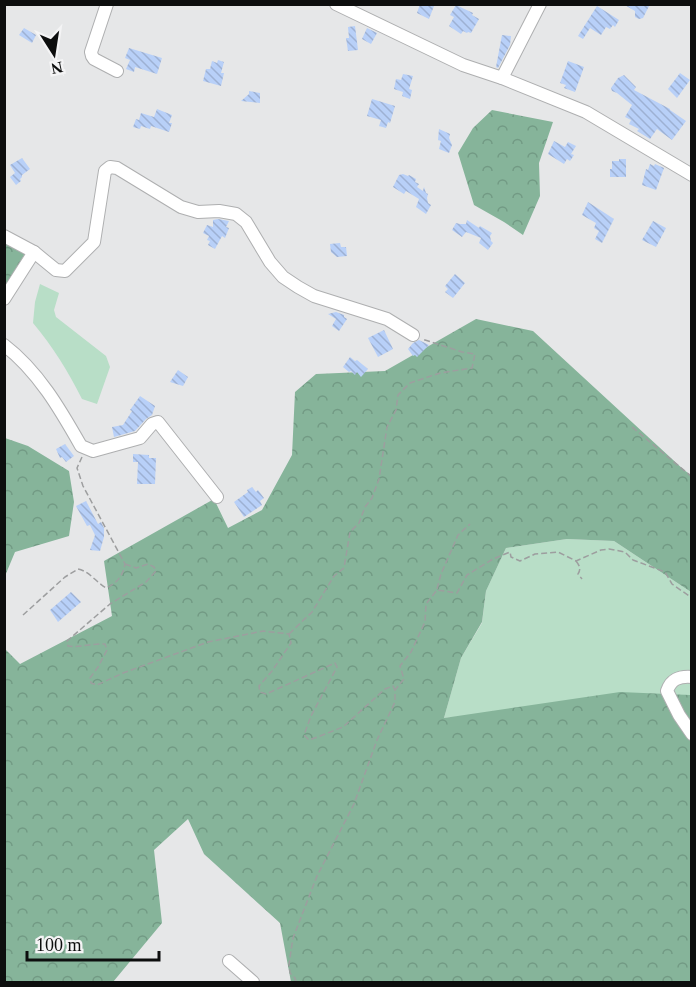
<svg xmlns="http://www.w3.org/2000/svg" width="696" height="987" viewBox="0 0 696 987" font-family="'Times New Roman',serif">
  <defs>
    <pattern id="forest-crowns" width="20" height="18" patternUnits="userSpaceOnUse" patternTransform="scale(1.5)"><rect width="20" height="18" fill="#86b49a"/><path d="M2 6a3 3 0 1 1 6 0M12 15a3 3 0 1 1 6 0" fill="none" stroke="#729a84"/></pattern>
    <pattern id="building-back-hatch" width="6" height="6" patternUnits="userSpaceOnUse" patternTransform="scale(1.5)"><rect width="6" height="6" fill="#b8d0f8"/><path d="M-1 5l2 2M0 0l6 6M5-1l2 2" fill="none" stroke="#9db1d3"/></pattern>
  </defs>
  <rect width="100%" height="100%" fill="#e6e7e8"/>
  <g fill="#b8dec7">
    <path d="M 40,284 L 59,293 L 54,310 L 56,317 L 106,356 L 110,367 L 97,404 L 82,399 C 68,371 53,347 33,323 L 35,302 Z"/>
    <polygon points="567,539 614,541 691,592 691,698 690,695 444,718 461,658 482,623 486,591 506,548"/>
  </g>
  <g fill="url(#forest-crowns)">
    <polygon points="492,110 553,122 539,163 540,196 523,235 504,222 474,205 458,153 473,128"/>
    <polygon points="5,242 26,252 5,287"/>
    <polygon points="476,319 533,331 684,470 691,475 691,592 614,541 567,539 506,548 486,591 482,622 461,658 444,718 620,692 690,695 692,698 691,982 291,982 280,923 204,854 188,819 154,850 162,923 113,982 5,982 4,648 20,664 112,616 104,561 214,499 228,528 262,510 292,455 295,392 316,374 385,371"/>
    <polygon points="5,438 28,446 69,471 74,502 69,536 15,552 5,576"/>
  </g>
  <g fill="url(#building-back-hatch)">
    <polygon points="420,4 430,4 434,6 429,19 417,13"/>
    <polygon points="623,4 650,4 643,18 639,19 635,17 635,11"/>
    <polygon points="456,5 473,13 472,15 479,19 471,33 468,32 467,33 463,31 461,34 449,26 454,17 450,15"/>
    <polygon points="597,6 619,20 615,27 613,25 610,29 606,27 601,35 590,28 583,39 578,36"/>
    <polygon points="355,26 358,50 348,51 346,38 349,38 348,27"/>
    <polygon points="24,28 36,35 32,43 19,35"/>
    <polygon points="367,28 377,33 371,44 362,39"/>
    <polygon points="502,35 511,36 510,45 498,68 496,67"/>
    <polygon points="129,48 162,58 157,74 135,67 134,72 126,69 130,60 125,58"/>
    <polygon points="218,60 224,62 221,73 224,73 221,86 203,81 206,69 210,69 212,61 217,63"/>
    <polygon points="568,61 584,67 575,92 564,88 566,85 560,83"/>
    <polygon points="680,73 690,80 677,98 668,89"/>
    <polygon points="403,74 413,76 409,89 412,90 410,99 402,96 403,92 394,89 396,79 401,80"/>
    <polygon points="624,75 636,87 634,90 670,109 670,110 686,121 672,140 657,129 650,139 637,131 639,129 629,124 631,120 625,117 632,105 617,93 612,91 611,88 618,78"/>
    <polygon points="249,91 260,93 260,103 241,101 249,94"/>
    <polygon points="372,99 395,106 390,123 388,122 386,128 379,126 381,120 367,116"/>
    <polygon points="157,109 172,115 169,123 172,123 169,132 151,126 150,129 141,126 140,129 133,127 136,119 139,120 141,113 154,117"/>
    <polygon points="439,129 450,134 449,138 452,145 449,153 439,149 441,141 438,140"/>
    <polygon points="554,141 565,147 568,142 576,146 571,154 574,155 570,161 567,159 564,164 548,154"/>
    <polygon points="22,158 30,169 22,175 22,177 20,179 21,181 16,185 10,177 15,173 10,165"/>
    <polygon points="619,159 626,159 626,177 610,177 610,169 612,169 612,161 619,161"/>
    <polygon points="650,164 654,166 655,164 664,168 656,190 642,185 646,169 648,170"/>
    <polygon points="403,174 408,176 409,175 416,179 415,182 419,184 417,187 423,191 424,187 426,193 428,194 427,198 428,203 431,205 426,214 416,207 419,199 406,191 404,194 393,187 399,175"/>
    <polygon points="588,202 614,219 602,243 595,239 599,231 594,228 596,223 582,215"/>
    <polygon points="218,219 229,221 226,227 229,228 225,238 222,236 215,249 208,245 210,241 207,240 209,236 203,233 207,225 213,227 213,220"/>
    <polygon points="467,220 479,228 480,226 492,233 490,236 491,241 493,243 488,250 479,243 481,238 466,232 462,237 452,230 456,223 460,224 466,224"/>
    <polygon points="653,221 666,228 656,247 642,240"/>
    <polygon points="340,243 341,247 346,247 347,256 337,257 331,252 330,244"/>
    <polygon points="455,274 465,283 453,298 445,292 448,289 445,286"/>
    <polygon points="336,312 344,315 344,317 347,319 339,331 332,326 336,319 328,314"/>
    <polygon points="384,330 393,349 378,357 368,338"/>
    <polygon points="419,340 429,345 417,357 415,355 413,356 408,349 413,343"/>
    <polygon points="350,357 355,361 357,360 368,369 361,377 357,372 355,375 351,371 349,372 343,367"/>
    <polygon points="178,370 188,377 183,386 170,382"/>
    <polygon points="140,396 155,406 152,415 146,419 135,431 114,437 112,427 123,425 132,411 130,410"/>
    <polygon points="65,444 74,456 66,462 62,457 60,458 56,449"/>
    <polygon points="133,454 149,455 149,458 156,458 155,484 137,484 138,462 133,462"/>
    <polygon points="252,487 256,492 258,490 264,498 260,501 262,505 244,517 234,502 248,492 247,490"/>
    <polygon points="86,501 98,524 101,522 104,528 104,537 100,551 90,550 95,535 90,525 87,526 76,506"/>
    <polygon points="71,592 81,602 58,622 50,610"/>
  </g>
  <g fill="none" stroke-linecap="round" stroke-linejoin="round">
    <g stroke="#aeafb0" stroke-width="14">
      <g id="minor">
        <polyline points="107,4 91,52 92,56 94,59 117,71"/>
        <polyline points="336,4 463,65 502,78 586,112 692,175"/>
        <polyline points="502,78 540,4"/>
        <polyline points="4,236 34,252 56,270 65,271 94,242 105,171 110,167 117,168 181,207 198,212 219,211 236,214 246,222 270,262 283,277 298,287 314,296 387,319 413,335"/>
        <polyline points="4,299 34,252"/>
        <path d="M 4,345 C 38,371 60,409 81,446 L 93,451 L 140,438 L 152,424 L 158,422 L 217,497"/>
        <path d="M 692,677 C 679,676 671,679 667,691 L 679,715 L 692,734"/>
        <polyline points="229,961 253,982"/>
      </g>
    </g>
    <g stroke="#9d9e9f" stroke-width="1.5" stroke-dasharray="6 3" stroke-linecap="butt">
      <polyline points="632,427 692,477"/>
      <path d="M 576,561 C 580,566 581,569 578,574 L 582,579"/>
      <path d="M 125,564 L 136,568 L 148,564 L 154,567 L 156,571 L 146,582 L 110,604 L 67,641 L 68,646 C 80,648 92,643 105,644 L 107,650 L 98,667 L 90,678 L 91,683 L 97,685 L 123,673 L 208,642 L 263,631 L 289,634 L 291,643 L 272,671 L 259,686 L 260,692 L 266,694 L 335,663 L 337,667 L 311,716 L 304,735 L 309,740 L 320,736 L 343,727 L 385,689 L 393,686 L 395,690"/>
      <polyline points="437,589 441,574 458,535 470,524"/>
      <path d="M 23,615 L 65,577 L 78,569 C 89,571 96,582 106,588 C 117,583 123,576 125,564 L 83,486 L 77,468 L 82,457"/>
      <polyline points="289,634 312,612 334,576 344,568 350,532 359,523 365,507 372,498 379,479 387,427 396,410 398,395 410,383 440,373 472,368 475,354 462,352 422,339"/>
      <polyline points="296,982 295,978 290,973 289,964 293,938 317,876 354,804 377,740 395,702 395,690 404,679 400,666 411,652 425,622 426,604 437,590 457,593 467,575 493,559 510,552 511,557 520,561 535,554 558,552 576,561 601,550 609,549 625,552 633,560 665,572 672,584 692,598"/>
    </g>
    <use href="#minor" stroke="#fff" stroke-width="12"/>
  </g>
  <rect width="696" height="987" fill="none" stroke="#0d0e0e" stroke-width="12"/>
  <g transform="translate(54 54) rotate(168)" stroke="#f4f4f5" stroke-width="4.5" paint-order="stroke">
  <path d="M0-4.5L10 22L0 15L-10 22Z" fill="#0d0e0e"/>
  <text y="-9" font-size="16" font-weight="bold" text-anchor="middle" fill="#0d0e0e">N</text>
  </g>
  <path d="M27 951v9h132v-9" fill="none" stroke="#0d0e0e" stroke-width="3"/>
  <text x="36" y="951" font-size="18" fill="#0d0e0e" stroke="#f4f4f5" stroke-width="4.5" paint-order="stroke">100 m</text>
</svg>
